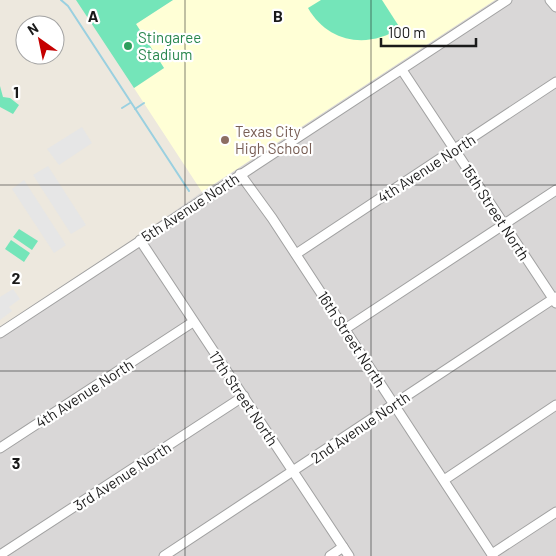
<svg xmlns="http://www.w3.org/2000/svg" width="556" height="556" viewBox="0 0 556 556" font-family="Barlow,sans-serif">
  <rect width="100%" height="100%" fill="#ede8de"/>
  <polygon fill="#d9d7d7" points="495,0 556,0 556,556 0,556 0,333 202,192"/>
  <polygon fill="#ffffd6" points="173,0 495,0 202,192 134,88 164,68 136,24"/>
  <g fill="#74e5b9">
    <polygon points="76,0 173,0 136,24 164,68 134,88"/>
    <path d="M 321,0 L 382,0 L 400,28 C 368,49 328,43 308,8 Z"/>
    <polygon points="0,86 3,97 10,98 19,105 13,114 0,107"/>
    <polygon points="19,229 38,241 32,250 13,237"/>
    <polygon points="11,240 30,253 24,262 5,249"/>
  </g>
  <g fill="#e6e6e6">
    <polygon points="82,127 92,143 59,165 47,149"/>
    <polygon points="48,166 86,225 71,234 33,175"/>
    <polygon points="24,180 66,245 54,253 12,189"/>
    <polygon points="13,289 20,299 9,307 12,311 0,320 0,297"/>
  </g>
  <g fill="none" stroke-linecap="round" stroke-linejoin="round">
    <g stroke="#9ad0e0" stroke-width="2">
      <polyline points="61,0 68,6 189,191"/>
      <polyline points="122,108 130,103"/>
      <polyline points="135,109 144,103"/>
    </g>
    <g stroke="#a1a1a1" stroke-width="11">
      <g id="minor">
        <polyline points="550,0 556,7"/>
        <polyline points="402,70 556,303"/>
        <polyline points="240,174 272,218 493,556"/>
        <polyline points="140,240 349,556"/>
        <polyline points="296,254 556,82"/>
        <polyline points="345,329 556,190"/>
        <polyline points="0,333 507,0"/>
        <polyline points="0,448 193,322"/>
        <polyline points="444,480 556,405"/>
        <polyline points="492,554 556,512"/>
        <polyline points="0,555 244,396"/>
        <polyline points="164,556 556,297"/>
        <polyline points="330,556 343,547"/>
      </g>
    </g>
    <use href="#minor" stroke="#fff" stroke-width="9"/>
  </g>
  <path fill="none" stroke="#1a1a1a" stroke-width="1" stroke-opacity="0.55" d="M 185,0 L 185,556M 371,0 L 371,556M 0,185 L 556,185M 0,371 L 556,371"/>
  <circle fill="#2e9e5b" stroke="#fff" stroke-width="2" cx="128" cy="46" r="5"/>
  <circle fill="#8d6e63" stroke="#fff" stroke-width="2" cx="225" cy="140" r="5"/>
  <g text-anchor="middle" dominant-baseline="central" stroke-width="4.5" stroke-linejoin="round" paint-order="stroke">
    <g font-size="15" fill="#27864d" stroke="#fff" text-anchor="start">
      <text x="138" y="37">Stingaree<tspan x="138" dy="17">Stadium</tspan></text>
    </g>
    <g font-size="15" fill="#785e54" stroke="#fff" text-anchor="start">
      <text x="235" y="131">Texas City<tspan x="235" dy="17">High School</tspan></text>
    </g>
    <g font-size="15" fill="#1a1a1a" stroke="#fff">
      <text transform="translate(426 168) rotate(-33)">4th Avenue North</text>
      <text transform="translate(190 207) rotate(-33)">5th Avenue North</text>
      <text transform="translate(496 212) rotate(57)">15th Street North</text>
      <text transform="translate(352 339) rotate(57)">16th Street North</text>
      <text transform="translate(84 393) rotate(-33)">4th Avenue North</text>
      <text transform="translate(244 398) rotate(56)">17th Street North</text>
      <text transform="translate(360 427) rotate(-34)">2nd Avenue North</text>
      <text transform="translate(122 476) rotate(-33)">3rd Avenue North</text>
    </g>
  </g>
  <g font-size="16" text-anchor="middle" font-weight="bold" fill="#1a1a1a" stroke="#fff" stroke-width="4.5" stroke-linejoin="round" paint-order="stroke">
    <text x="93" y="22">A</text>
    <text x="278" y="22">B</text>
    <text x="16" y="98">1</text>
    <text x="16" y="284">2</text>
    <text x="16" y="469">3</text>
  </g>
  <g transform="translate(40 40) rotate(327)"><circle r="24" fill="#ffffff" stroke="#a3a3a3"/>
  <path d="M0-4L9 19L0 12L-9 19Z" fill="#c50000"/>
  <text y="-8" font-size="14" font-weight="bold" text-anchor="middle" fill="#1a1a1a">N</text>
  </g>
  <path d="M381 38v8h95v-8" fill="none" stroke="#1a1a1a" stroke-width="2.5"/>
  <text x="388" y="38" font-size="15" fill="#1a1a1a" stroke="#ffffff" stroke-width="4" paint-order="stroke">100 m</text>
</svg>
